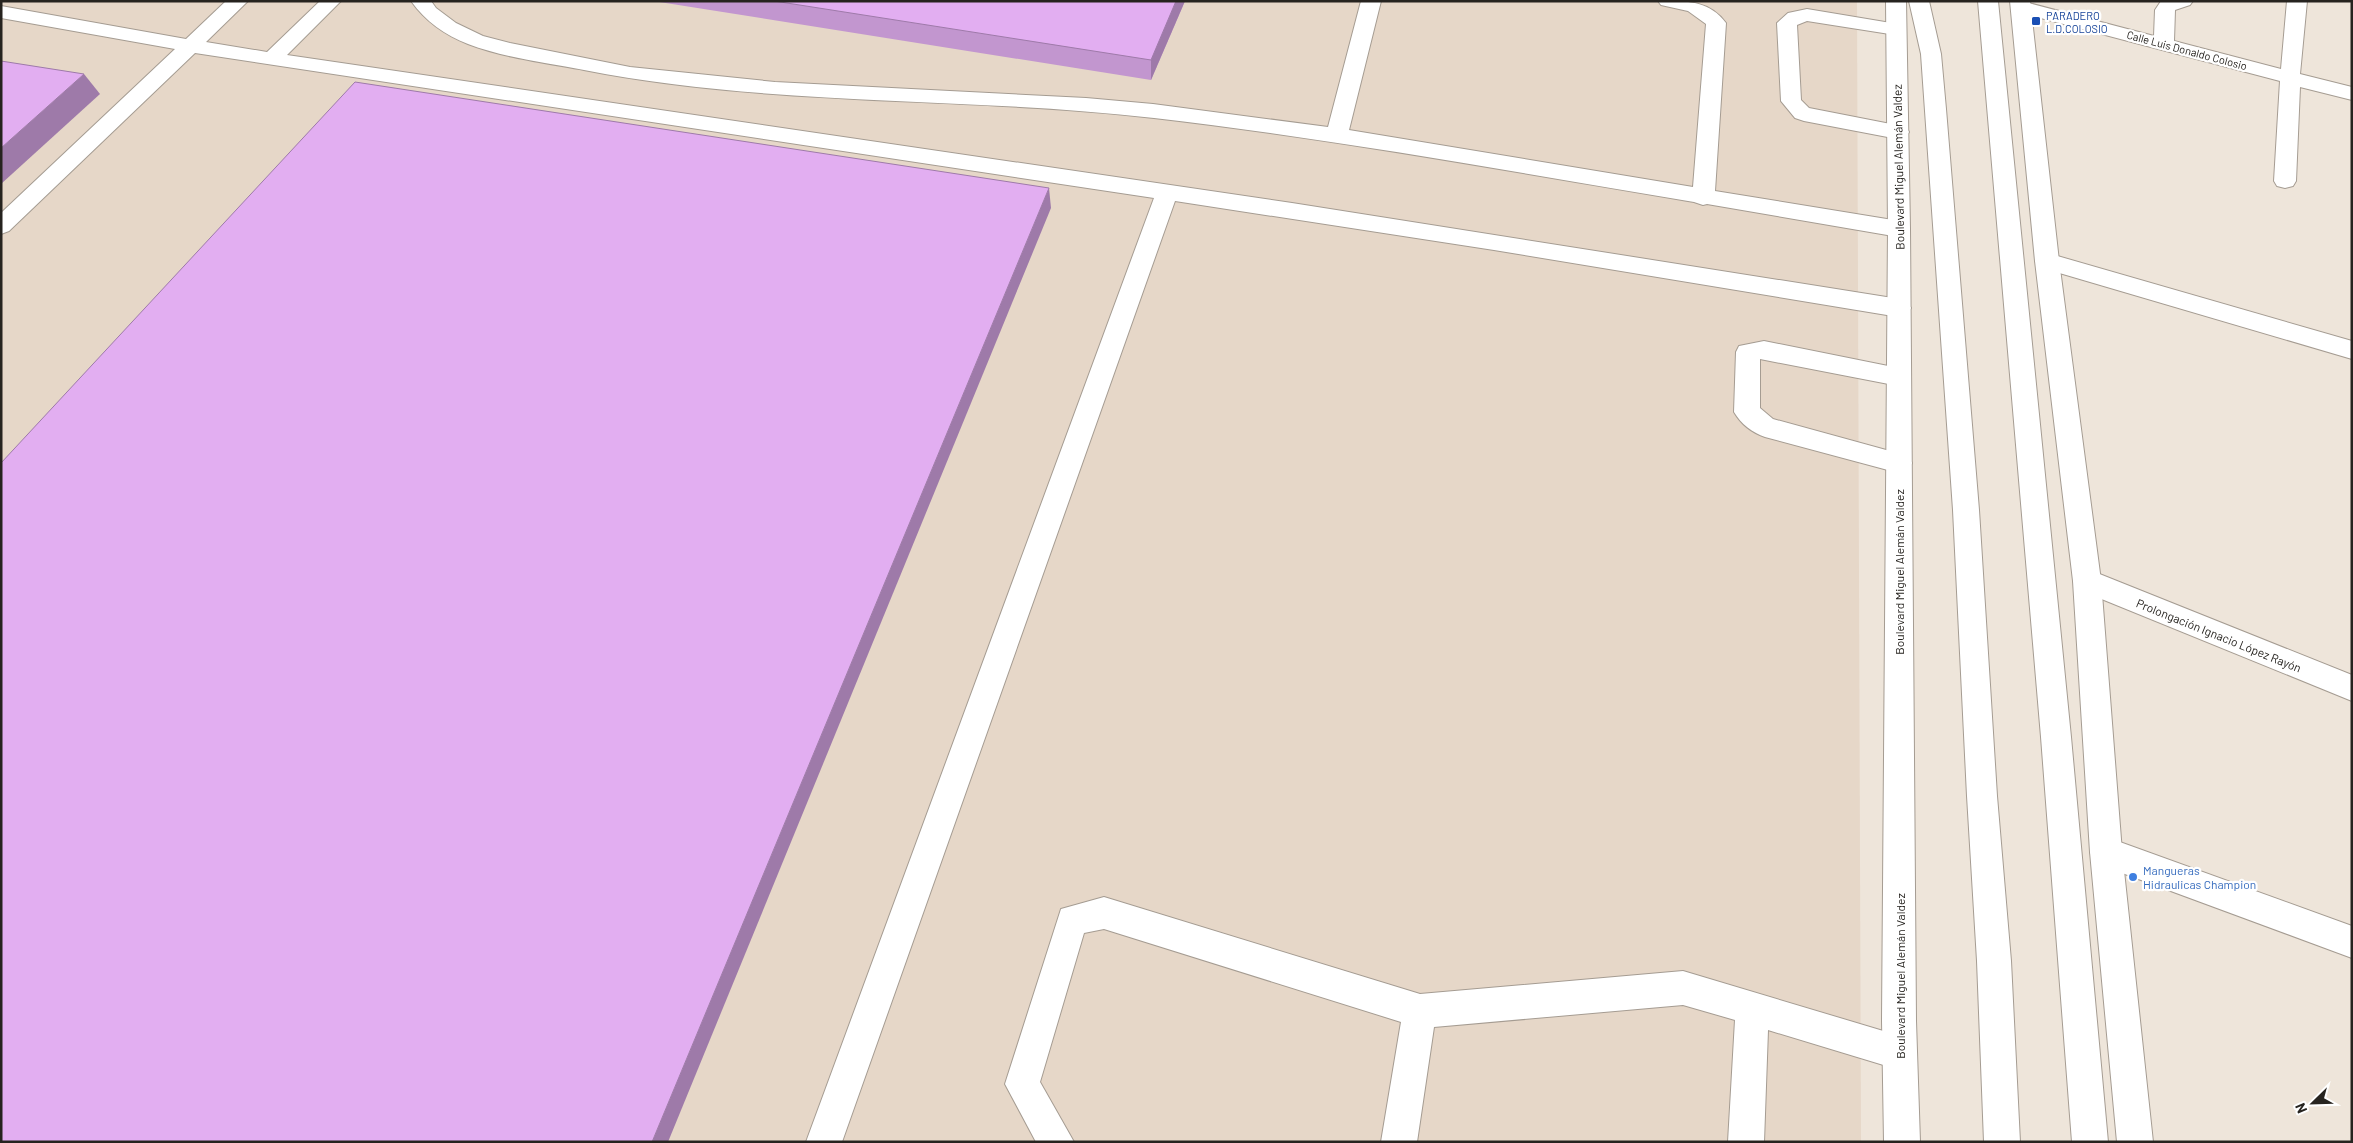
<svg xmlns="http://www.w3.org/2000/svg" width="2353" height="1143" viewBox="0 0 2353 1143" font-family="Barlow,sans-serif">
  <rect width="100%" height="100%" fill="#eee5da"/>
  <polygon fill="#e6d7c8" points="1,1 1857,1 1861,1142 1,1142"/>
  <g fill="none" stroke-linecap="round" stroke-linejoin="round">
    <g stroke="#a59c92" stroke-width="2">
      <g id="minor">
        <polygon points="226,1 248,1 206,42 267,52 320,1 341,1 287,55 1292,203 1899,299 1907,302 1911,308 1907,314 1899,317 1494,250 1175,201 842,1142 806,1142 1154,198 195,53 9,231 1,234 1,213 175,49 1,18 1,6 186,39"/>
        <path d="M 411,1 L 431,1 L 436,8 L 456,23 L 483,36 L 510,43 L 630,67 L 775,82 L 1086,98 L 1153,104 L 1328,127 L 1361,1 L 1381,1 L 1349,130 L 1693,187 L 1706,24 L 1688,11 L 1661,5 L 1658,1 C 1686,1 1709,0 1726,23 L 1715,191 L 1899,221 L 1907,224 L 1910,229 L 1907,234 L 1899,237 L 1707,204 L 1703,205 L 1694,202 C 1515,172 1335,139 1154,118 C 965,96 772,107 584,70 C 546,63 505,58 468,44 C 445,35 426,22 411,1 Z"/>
        <polygon points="2021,1 2154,36 2155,10 2161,1 2193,1 2190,5 2175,10 2174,41 2281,69 2287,1 2307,1 2300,74 2352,87 2352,100 2300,87 2296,181 2293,186 2285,188 2277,186 2274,181 2280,81 2014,11 2011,7 2014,3"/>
        <polygon points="1807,9 1903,25 1906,29 1903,33 1896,35 1807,21 1797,25 1801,100 1809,108 1906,127 1909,132 1906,137 1898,139 1804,121 1795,118 1781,101 1777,23 1788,13"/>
        <polygon points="2047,253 2352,341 2352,359 2039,267 2035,261 2039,255"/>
        <path d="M 1764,341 L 1908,370 L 1911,377 L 1908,384 L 1899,386 L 1760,359 L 1760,408 L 1773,419 L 1908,456 L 1912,463 L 1908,470 L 1899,473 L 1765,437 C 1753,433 1741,424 1734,412 L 1736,352 L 1739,346 Z"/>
        <polygon points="2087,569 2352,675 2352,701 2077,589 2073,581 2077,573"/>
        <polygon points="2106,837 2352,926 2352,958 2095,863 2090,852 2095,841"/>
        <polygon points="1104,897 1420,994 1683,971 1900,1036 1912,1041 1917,1053 1912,1065 1900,1070 1768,1030 1764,1142 1728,1142 1735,1020 1683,1005 1434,1027 1417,1142 1381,1142 1401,1022 1104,929 1084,933 1040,1082 1074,1142 1036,1142 1005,1084 1061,909"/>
      </g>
    </g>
    <g stroke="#a59c92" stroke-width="2">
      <g id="major">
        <polygon points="1886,1 1906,1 1910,229 1916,1021 1920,1142 1884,1142 1882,1021 1888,229"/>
        <polygon points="1909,1 1929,1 1941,54 1946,109 1979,510 1997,796 2011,961 2020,1142 1984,1142 1977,961 1967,796 1953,510 1921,54"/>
        <polygon points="1978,1 1998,1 2071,737 2108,1142 2072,1142 2041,737"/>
        <polygon points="2010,1 2030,1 2059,261 2101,581 2122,852 2153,1142 2117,1142 2090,852 2073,581 2035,261"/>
      </g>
    </g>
    <use href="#minor" fill="#fff" fill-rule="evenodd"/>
    <use href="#major" fill="#fff" fill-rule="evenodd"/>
  </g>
  <polygon fill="#c296cf" points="653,1 1185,1 1151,80"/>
  <g fill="#9e7aa9">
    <polygon points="1176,1 1185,1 1151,80 1151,60"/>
    <polygon points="84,74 100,94 1,184 1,148"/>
    <polygon points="1049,188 1051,208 668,1142 652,1142"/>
  </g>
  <g fill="#e2aef1" stroke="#9e7aa9">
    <polygon points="774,1 1176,1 1151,60"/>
    <polygon points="1,61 84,74 1,148"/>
    <polygon points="355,82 1049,188 652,1142 1,1142 1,463"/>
  </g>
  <rect fill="#1a4fb4" stroke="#fff" stroke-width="2" x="2031" y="16" width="10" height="10" rx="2.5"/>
  <circle fill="#3f7fe0" stroke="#fff" stroke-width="2" cx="2133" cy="877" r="5"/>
  <g text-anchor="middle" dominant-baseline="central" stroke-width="4.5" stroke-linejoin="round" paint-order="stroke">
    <g font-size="11" fill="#164399" stroke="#fff" text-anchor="start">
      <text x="2046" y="15">PARADERO<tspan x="2046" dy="13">L.D.COLOSIO</tspan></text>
    </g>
    <g font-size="11" fill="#26231f" stroke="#fff">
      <text transform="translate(2187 50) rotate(15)">Calle Luis Donaldo Colosio</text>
    </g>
    <g font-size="12" fill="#26231f" stroke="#fff">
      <text transform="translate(1898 167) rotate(-91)">Boulevard Miguel Alemán Valdez</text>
      <text transform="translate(1899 572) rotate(-90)">Boulevard Miguel Alemán Valdez</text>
      <text transform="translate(2219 635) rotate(22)">Prolongación Ignacio López Rayón</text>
      <text transform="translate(1900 976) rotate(-90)">Boulevard Miguel Alemán Valdez</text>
    </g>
    <g font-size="12" fill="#366cbe" stroke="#fff" text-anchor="start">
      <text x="2143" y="870">Mangueras<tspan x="2143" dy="14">Hidraulicas Champion</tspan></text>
    </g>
  </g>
  <rect width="2353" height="1143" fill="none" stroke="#26231f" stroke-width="5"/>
  <g transform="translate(2313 1103) rotate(247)" stroke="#ffffff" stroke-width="4" paint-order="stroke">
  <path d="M0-4L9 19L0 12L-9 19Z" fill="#26231f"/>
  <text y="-8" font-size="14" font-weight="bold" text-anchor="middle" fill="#26231f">N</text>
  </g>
</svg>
